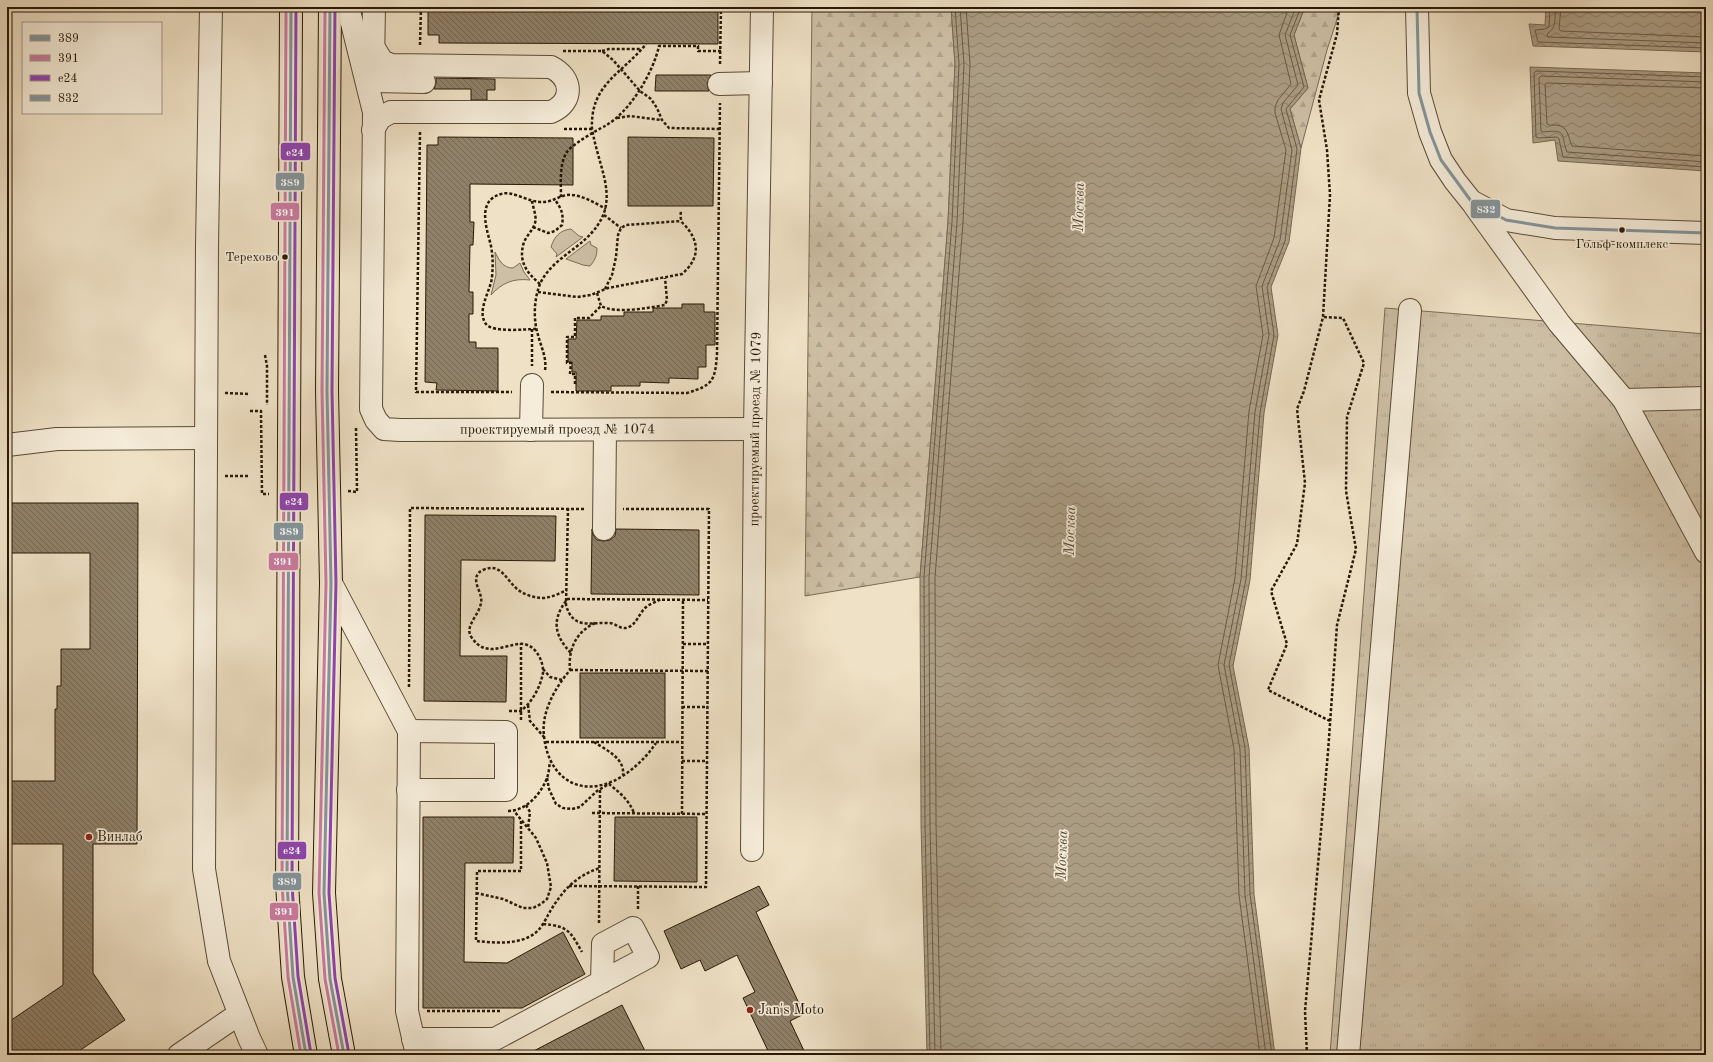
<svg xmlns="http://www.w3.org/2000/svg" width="1713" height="1062" viewBox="0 0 1713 1062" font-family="'Old Standard TT',serif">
  <defs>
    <pattern id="grass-tufts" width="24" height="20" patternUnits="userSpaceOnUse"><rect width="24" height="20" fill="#cdbfa5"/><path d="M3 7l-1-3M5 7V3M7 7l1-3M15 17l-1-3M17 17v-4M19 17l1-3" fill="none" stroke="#b0a48d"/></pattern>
    <pattern id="forest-firs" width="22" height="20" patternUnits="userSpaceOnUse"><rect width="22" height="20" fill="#cdbfa5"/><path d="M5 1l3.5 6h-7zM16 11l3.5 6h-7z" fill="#b0a48d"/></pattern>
    <pattern id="water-waves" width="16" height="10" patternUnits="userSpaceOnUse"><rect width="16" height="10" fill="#ab9d84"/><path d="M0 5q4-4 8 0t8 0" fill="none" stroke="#8b7f6a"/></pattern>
    <pattern id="building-back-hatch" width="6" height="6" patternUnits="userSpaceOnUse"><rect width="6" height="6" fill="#8f8169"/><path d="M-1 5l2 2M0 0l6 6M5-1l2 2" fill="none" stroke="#756954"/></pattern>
  </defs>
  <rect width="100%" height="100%" fill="#efe1c5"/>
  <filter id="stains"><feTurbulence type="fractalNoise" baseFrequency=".005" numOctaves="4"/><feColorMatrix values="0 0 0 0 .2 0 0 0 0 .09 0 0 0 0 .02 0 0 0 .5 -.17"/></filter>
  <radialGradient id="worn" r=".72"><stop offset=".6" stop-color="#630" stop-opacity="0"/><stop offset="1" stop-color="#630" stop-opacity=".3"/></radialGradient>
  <polygon fill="url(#grass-tufts)" stroke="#7a6c56" points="1385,308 1706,334 1706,1055 1330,1055"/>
  <g fill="url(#forest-firs)" stroke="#7a6c56">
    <polygon points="812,7 951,7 955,64 948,222 920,577 805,596"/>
    <polygon points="1305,7 1341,7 1327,50 1301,148 1290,109 1308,88 1294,35"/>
  </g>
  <g fill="#cdbfa5" stroke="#7a6c56">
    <path d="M 571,229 L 579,236 L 583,237 L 556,257 L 557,254 L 551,247 C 554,237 560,230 571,229 Z"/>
    <path d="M 590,241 L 591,245 L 597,248 C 597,256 595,260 590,266 L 583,265 L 566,259 Z"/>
    <path d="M 495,252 C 499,260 503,268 513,268 L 520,263 L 524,272 L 530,280 C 513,278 502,283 491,295 L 496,275 Z"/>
  </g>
  <g fill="url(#water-waves)" stroke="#776852">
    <polygon points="951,7 1305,7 1294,35 1308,88 1290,109 1301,148 1289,242 1271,287 1278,335 1264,413 1250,580 1233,666 1249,748 1254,894 1275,1055 927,1055 921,824 920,577 948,222 955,64"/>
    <polygon points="1546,7 1706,7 1706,52 1533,46 1529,24 1545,25"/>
    <polygon points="1530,67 1706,73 1706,171 1558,161 1555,140 1533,143"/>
  </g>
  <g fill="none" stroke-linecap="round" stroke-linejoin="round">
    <g stroke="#6a5b45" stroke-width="1">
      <polyline points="1550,7 1549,27 1545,29 1535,30 1538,42 1706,48"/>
      <path d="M 1555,7 C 1555,18 1557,28 1547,34 L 1548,37 L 1706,43"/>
      <polyline points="1561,7 1559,29 1561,31 1706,37"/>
      <polyline points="1706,77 1536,71 1534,73 1536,137 1538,138 1557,137 1559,139 1563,157 1706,167"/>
      <path d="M 1706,82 L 1541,76 L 1539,78 L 1541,131 L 1543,132 C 1569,129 1560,135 1567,152 L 1706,162"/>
      <path d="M 1706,88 L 1547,83 L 1545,84 L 1547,124 C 1550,126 1553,125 1556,125 C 1569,126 1568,138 1572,146 L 1706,156"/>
      <polyline points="930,1055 925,824 924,577 952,222 959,64 955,7"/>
      <polyline points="935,1055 930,824 929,577 957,222 964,64 960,7"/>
      <polyline points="941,1055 936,824 935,577 963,223 970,64 966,7"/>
      <polyline points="1260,1055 1239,895 1234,749 1218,665 1235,578 1249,411 1263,335 1256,286 1274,238 1286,150 1275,113 1275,107 1278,100 1291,84 1279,35 1289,7"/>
      <polyline points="1266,1055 1245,895 1240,749 1224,665 1241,579 1255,412 1269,335 1262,286 1280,240 1292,150 1281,109 1283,103 1298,85 1285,35 1296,7"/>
      <polyline points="1272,1055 1250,894 1245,748 1229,665 1246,579 1260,413 1274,335 1267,287 1285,241 1297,149 1286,109 1304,87 1290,35 1301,7"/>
    </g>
  </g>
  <g fill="url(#building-back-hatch)" stroke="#281906">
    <polygon points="428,7 718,7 718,44 439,43 439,35 428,35"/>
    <polygon points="656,75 711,75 707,84 709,91 655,91"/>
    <polygon points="436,78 495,79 495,90 487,90 487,100 471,100 471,89 434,89 436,83"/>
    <polygon points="438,137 573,138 573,185 470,184 470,222 474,222 473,245 470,245 469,292 473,292 473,314 469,314 469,342 476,342 476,348 498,348 498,391 436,390 437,383 425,382 427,145 438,145"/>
    <polygon points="628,137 714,138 713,206 628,206"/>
    <polygon points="682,304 704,304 704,312 715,312 715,345 706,345 706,367 698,367 698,379 669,378 669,383 640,382 640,386 611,386 611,391 576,391 576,372 572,372 572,362 568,362 568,339 576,339 577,320 601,320 601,316 624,316 624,312 653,312 653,308 682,308"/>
    <polygon points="7,503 138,503 137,844 93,844 93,973 125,1020 73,1055 7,1055 7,1023 63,985 63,844 7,844 7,781 55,781 55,709 57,709 57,686 61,686 61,649 90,649 90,553 7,553"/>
    <polygon points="425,515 556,516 555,561 461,560 460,656 507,656 506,702 424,701"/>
    <polygon points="592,529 593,535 597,540 604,541 610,540 615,536 616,529 699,530 699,595 591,594"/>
    <rect x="580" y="673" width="85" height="65"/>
    <polygon points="423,817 514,817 513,863 465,863 464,962 507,963 563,932 585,974 522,1008 423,1008"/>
    <polygon points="615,817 697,817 697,882 614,881"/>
    <polygon points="759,886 769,905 756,912 804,1014 790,1021 806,1055 770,1055 743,998 755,992 737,955 705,971 700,960 681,969 664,931"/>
    <polygon points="622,1005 647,1055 526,1055"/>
  </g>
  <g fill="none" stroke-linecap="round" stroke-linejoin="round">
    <g stroke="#5a4b36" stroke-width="24">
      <g id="minor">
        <polyline points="211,7 207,246 204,869 219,961 249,1038 257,1055"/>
        <path id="s1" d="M 348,7 L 374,112 L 371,409 L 376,420 L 384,429 L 400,430 L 755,429"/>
        <polyline points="1417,7 1419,93 1430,132 1441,160 1455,181 1471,201 1506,220 1555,228 1706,233"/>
        <polyline points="373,63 374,7"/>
        <polyline points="373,81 424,82"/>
        <polyline points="719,84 761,83"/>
        <path d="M 373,130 L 380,118 L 391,112 L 551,112 C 574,102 573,78 551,67 L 391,65 L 382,61 L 374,48"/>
        <polyline points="1474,205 1559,323 1624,400 1706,552"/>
        <polyline points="1624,400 1706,398"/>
        <polyline points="531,430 532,385"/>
        <polyline points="7,445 57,439 206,438"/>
        <polyline points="604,529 605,430"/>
        <polyline points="331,583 409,731 407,1011 417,1055"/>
        <polyline points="408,790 506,790 506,732 409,731"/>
        <path id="s2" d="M 752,850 L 755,429 L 762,7"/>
        <polyline points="413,1039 495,1039 648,957 633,928 603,944 602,982"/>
        <polyline points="179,1055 239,1014"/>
        <polyline points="1348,1055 1410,310"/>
      </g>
    </g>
    <g stroke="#281906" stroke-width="24">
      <g id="major">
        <polyline points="291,7 287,884 293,977 306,1055"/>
        <polyline points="330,7 327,391 331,583 324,893 330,979 344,1055"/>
      </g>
    </g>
    <g stroke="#281906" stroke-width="2.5" stroke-dasharray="3 2" stroke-linecap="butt">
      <polyline points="420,45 421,7"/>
      <polyline points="563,51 602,51 613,60 640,91 651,99 657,108 662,120 669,128 720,129"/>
      <polyline points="602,51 609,49 641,49"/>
      <polyline points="720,64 721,7"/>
      <polyline points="617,118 630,116 661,120"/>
      <polyline points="564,129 592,129"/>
      <polyline points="420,132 416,392 512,392"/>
      <path d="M 561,197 C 561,183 559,164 567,152 C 571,145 597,130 605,126 C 630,112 653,73 659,46 L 698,46 L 698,51 L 721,51"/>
      <path d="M 532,201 C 533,208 537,216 535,223 C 533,230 527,235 524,242 C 518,261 526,272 540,284"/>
      <polyline points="604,215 621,228"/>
      <path d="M 533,227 L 548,233 L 555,231 L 562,225 C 564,214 561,208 555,200"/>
      <polyline points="605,289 612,275 616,257 618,235 621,228 626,225 681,221"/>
      <path d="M 538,292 L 577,297 L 591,295 L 608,288 L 682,274 C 697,261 701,246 688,229 C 686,226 681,223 681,219 C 680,216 681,213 681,210"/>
      <path d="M 597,293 L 601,306 C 615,314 648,308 665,305 L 667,300 L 665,278"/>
      <polyline points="532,329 532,366"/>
      <path d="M 536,329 C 525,329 493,333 486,324 C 476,311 491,290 492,277 C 493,266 493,257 491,246 C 487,229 476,201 501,194 C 513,190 529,203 543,202 C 550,202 556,198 563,196 C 576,191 595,203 606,209"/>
      <polyline points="265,355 267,366 267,405"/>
      <path d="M 545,370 C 547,358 541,347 538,335 C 533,319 534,299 540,284 C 547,268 563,257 576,247 C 627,208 601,179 592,129 C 590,84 622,74 646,44"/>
      <polyline points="575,384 575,374 570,374 571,363 567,363 567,337 575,337 575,318 589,318 601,306"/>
      <path d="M 551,392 L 687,393 C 713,385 715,381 717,354 L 720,103"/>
      <polyline points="225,393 250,394"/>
      <polyline points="250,411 261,411 262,494 269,494"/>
      <polyline points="225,476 250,476"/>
      <polyline points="348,491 357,492 356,428"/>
      <path d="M 568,508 L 566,605 C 573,630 590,622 609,623 C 616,623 621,631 629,627 C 637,623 639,614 645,608 C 649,604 656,602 661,599"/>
      <polyline points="567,599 708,600"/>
      <path d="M 566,601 C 551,621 555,636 571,653"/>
      <path d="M 595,623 C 576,632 568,649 570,670 C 555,688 541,712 544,736 C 549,784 588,801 627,773 C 639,764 648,755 656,743"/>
      <polyline points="683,644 708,644"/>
      <polyline points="543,669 550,677 562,680"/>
      <polyline points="570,670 708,671"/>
      <polyline points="409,687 410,508 586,509"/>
      <polyline points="528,705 530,721 544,737"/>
      <polyline points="682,707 708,707"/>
      <path d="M 509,711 L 521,711 C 532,702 540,688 543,673 C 544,660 534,642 519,644 C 502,646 485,657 472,638 C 462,625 484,613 481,597 C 479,588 470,576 483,570 C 500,562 506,579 516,588 C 524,595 534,598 544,598 C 553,597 560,593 567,590"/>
      <polyline points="521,720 521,643"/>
      <polyline points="1330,721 1268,690 1287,644 1271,591 1297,544 1305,483 1297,409 1304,391 1323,317 1330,195 1327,150 1319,100 1337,34 1339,7"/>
      <polyline points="546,742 682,742"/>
      <path d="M 594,742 C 606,750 625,758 623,775"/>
      <polyline points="682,761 707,761"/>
      <path d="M 547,778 L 549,789 L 556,804 L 563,808 L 572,809 L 580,807 L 597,791 L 609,784 C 620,793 629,800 634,813"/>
      <polyline points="526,805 530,812 528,828"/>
      <path d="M 508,811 C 526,811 541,794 547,778 C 549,773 549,767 550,762"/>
      <polyline points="592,813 707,814"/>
      <polyline points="682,814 683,599"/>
      <path d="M 521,821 L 521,871 L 477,871 L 476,941 C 495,943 518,945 534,934 C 540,930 545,921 548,915 C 561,892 575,876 600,868"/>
      <polyline points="569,886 706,887 709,509 623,509"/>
      <polyline points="638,886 638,910"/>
      <polyline points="476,893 503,899 523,908 533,908 541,904 547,899 551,887 547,863 536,838 514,811"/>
      <polyline points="599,923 600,790"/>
      <path d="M 543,924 C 568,926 570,931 582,952"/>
      <polyline points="427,1011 502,1011"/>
      <polyline points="1307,1055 1305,1011 1328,752 1337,625 1356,549 1346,491 1347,417 1364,363 1343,318 1323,317"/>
    </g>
    <use href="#minor" stroke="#f5ecd9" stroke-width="22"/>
    <use href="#major" stroke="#efe1c5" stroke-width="22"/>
    <g stroke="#f5ecd9" stroke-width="6">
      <g id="bus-1">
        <polyline points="291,7 287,884 293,977 306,1055"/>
        <polyline points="330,7 327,391 331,583 324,893 330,979 344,1055"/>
      </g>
    </g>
    <g stroke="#f5ecd9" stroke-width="6">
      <g id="bus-2">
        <polyline points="286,7 282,884 288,977 301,1055"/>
        <polyline points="325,7 322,391 326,583 319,893 325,979 339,1055"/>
      </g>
    </g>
    <g stroke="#f5ecd9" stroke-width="6">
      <g id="bus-3">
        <polyline points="296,7 292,884 298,976 311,1054"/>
        <polyline points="335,7 332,391 336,583 329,893 335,978 349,1054"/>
      </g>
    </g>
    <g stroke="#f5ecd9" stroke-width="6">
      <polyline id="bus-4" points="1417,7 1419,93 1430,132 1441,160 1471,201 1506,220 1555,228 1706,233"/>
    </g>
    <use href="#bus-1" stroke="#84949b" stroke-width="3"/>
    <use href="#bus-2" stroke="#c97a9f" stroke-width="3"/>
    <use href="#bus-3" stroke="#8e44ad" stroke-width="3"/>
    <use href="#bus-4" stroke="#84949b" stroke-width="3"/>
  </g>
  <g fill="#281906" stroke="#f5ecd9" stroke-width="1.5">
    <circle cx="1622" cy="230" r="3.5"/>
    <circle cx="285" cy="257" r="3.5"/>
  </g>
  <g fill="#8f2418" stroke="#f5ecd9" stroke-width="1.5">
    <circle cx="89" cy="837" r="4"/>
    <circle cx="750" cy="1010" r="4"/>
  </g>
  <g text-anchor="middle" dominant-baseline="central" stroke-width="3.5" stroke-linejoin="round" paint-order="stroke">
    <g font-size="13" fill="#281906" stroke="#f5ecd9">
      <text x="1622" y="244">Гольф-комплекс</text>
      <text x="278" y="257" text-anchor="end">Терехово</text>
    </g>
    <g font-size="14" fill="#281906" stroke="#f5ecd9">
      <text stroke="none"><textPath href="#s2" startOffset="421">проектируемый проезд № 1079</textPath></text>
      <text stroke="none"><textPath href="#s1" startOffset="603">проектируемый проезд № 1074</textPath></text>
    </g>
    <g font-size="14" fill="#281906" stroke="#f5ecd9" text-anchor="start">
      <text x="97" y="837">Винлаб</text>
      <text x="758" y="1010">Jan's Moto</text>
    </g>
    <g font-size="15" font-style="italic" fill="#5c4e38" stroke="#f5ecd9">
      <text transform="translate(1080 207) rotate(-89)">Москва</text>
      <text transform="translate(1071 531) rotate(-88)">Москва</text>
      <text transform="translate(1063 855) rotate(-88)">Москва</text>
    </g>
  </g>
  <g stroke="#f5ecd9" stroke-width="1.5">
    <rect x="280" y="142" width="31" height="19" rx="4" fill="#8e44ad"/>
    <rect x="275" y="172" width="30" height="19" rx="4" fill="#84949b"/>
    <rect x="1470" y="199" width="31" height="20" rx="4" fill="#84949b"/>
    <rect x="270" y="202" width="30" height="19" rx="4" fill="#c97a9f"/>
    <rect x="279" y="492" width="30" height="19" rx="4" fill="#8e44ad"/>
    <rect x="273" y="522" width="31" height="19" rx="4" fill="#84949b"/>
    <rect x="268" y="552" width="31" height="19" rx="4" fill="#c97a9f"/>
    <rect x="277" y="841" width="30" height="19" rx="4" fill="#8e44ad"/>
    <rect x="272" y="872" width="30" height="19" rx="4" fill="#84949b"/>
    <rect x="269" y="902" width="30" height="19" rx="4" fill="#c97a9f"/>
  </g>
  <g font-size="11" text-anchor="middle" font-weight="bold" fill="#fff">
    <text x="295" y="156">е24</text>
    <text x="290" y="186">389</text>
    <text x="1486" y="213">832</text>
    <text x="285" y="216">391</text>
    <text x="294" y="505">е24</text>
    <text x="289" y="535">389</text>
    <text x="283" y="565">391</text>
    <text x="292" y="854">е24</text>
    <text x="287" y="885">389</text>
    <text x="284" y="915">391</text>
  </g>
  <rect width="1713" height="1062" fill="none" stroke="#efe1c5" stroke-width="24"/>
  <rect x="8" y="8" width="1697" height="1046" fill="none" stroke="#281906" stroke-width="2"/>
  <rect x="12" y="12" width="1689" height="1038" fill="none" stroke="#281906"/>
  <rect x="22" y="22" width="140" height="92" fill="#f5ecd9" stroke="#a39885"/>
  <rect x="30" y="35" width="20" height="6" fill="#84949b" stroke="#a39885"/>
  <text x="58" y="42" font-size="12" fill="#281906">389</text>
  <rect x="30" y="55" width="20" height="6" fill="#c97a9f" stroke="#a39885"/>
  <text x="58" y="62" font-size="12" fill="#281906">391</text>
  <rect x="30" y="75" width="20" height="6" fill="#8e44ad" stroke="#a39885"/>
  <text x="58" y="82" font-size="12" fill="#281906">е24</text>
  <rect x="30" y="95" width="20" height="6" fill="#84949b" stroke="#a39885"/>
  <text x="58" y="102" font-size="12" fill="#281906">832</text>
  <rect width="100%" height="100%" filter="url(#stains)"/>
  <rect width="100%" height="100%" fill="url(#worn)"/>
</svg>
